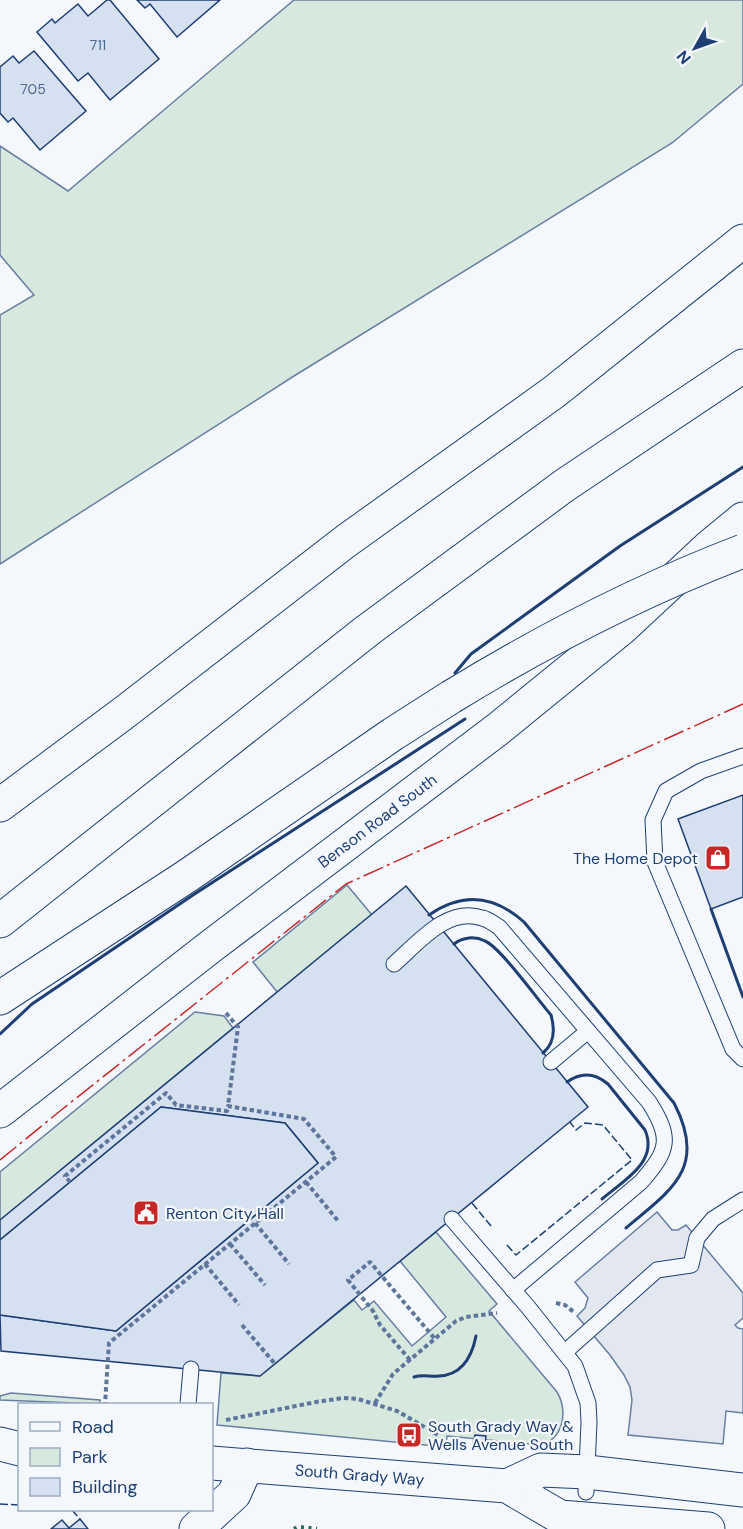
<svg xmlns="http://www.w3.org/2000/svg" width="743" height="1529" viewBox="0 0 743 1529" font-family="'DM Sans',sans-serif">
  <rect width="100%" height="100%" fill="#f4f7fb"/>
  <g fill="#d7e8df" stroke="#687fa3" stroke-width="1.5">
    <polygon points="294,0 743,0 743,84 672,143 294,376 0,564 0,315 34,295 0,255 0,146 68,191"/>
    <polygon points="347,885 372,915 298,1018 253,962"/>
    <polygon points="195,1012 224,1016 233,1028 57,1173 0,1240 0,1172"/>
    <path d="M 436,1232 L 497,1304 L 489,1311 L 557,1392 C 568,1411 564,1439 540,1445 L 447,1436 L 446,1447 L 217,1425 L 221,1373 L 260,1376 L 354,1300 L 362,1310 L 374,1301 L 412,1346 L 446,1317 L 400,1261 Z"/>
    <polygon points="11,1393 100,1400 100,1404 0,1400 0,1396"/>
  </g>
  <polygon fill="#e3e8f0" stroke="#687fa3" stroke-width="1.5" points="657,1212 672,1230 678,1230 686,1225 743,1293 743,1318 735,1325 738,1328 743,1329 743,1413 726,1411 723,1444 628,1435 632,1400 630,1387 624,1375 610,1355 577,1316 585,1308 588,1298 575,1282"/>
  <g fill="#d5e0f0" stroke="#1d3f73" stroke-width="1.5">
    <polygon points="107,0 110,0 159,59 110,100 88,73 78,81 37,32 52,19 55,23 78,4 88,16"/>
    <polygon points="137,0 220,0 177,37 150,4 145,8"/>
    <polygon points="34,51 86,111 40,150 13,118 8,122 0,113 0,67 13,56 19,63"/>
    <polygon points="743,795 743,897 711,909 678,819"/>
    <polygon points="406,886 588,1107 260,1376 1,1351 0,1315 116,1331 318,1163 285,1123 161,1107 0,1240 0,1220"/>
    <polygon points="161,1107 285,1123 318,1163 116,1331 0,1315 0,1240"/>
    <polygon points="475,1435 486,1436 485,1445 473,1443"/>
    <polygon points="80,1519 88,1529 51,1529 62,1520 69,1528"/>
  </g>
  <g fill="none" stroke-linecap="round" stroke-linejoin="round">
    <g stroke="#1d3f73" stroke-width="17">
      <g id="service">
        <polyline points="743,756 701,771 666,791 653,820 655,862 733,1049 743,1059"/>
        <path d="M 394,964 C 417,944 447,906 482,918 C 488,919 494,924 499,927 L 649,1102 C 672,1138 669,1150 641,1182 L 513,1290"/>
        <polyline points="551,1062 588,1031"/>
        <polyline points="452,1219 528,1307 575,1366 588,1403 589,1422 586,1492"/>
        <polyline points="565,1352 657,1270 691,1265 697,1238 713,1219 743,1200"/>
        <polyline points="188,1404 191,1369"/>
      </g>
    </g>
    <g stroke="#1d3f73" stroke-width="35">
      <g id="tertiary">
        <path id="s1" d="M 0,1111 L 210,947 L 498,729 L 622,628 L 709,547 L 743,519"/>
        <polyline points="196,1529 234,1494 247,1465"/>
      </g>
    </g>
    <g stroke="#1d3f73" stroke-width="35">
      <g id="secondary">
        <polyline points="0,1444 20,1449"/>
        <path id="s2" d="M 212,1463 L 507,1486 L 560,1517 L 708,1529"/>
        <polyline points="507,1486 541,1470 587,1472 743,1490"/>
      </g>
    </g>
    <g stroke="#1d3f73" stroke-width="35">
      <g id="motorway">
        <polyline points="0,805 125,712 346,541 554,392 743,241"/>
        <polyline points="0,921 368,630 565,485 743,366"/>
        <polyline points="0,998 187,876 393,734 451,697"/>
      </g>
    </g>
    <g stroke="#5e769c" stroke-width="4" stroke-dasharray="4.5 3" stroke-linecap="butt">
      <polyline points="226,1013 238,1027 228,1106"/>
      <polyline points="70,1182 65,1176 166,1093 176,1105 227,1111 228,1106 304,1119 336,1157 109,1343 105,1404"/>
      <polyline points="306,1182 339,1222"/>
      <polyline points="255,1223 289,1264"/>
      <polyline points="230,1244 265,1285"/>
      <polyline points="205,1264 239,1305"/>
      <polyline points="556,1303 565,1305 575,1313"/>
      <polyline points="242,1325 275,1364"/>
      <polyline points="410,1360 380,1325 373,1311 348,1280 370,1262 435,1339"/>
      <polyline points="375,1403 393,1374 456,1321 466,1317 497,1313"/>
      <polyline points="226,1420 316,1402 343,1398 358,1399 397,1411 440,1436"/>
    </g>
    <use href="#service" stroke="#f4f7fb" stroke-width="15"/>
    <use href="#tertiary" stroke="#f4f7fb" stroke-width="33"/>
    <use href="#secondary" stroke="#f4f7fb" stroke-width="33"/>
    <use href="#motorway" stroke="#f4f7fb" stroke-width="33"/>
    <g stroke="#1d3f73" stroke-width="35" stroke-linecap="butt">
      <path id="motorway-bridge" d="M 451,697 C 544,640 641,590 743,551"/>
    </g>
    <use href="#motorway-bridge" stroke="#f4f7fb" stroke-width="33"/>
    <polyline stroke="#2c6c60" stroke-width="4.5" stroke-dasharray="3 4.5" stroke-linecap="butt" points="294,1529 298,1527 317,1529"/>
    <g stroke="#1d3f73" stroke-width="1.5" stroke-dasharray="8 3" stroke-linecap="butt">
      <polyline points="472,1203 491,1226"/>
      <polyline points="507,1245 516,1255 632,1160 603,1125 585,1123 576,1130 570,1122"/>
      <polyline points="0,1504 20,1505"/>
      <polyline points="72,1510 80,1519"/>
    </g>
    <g stroke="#1d3f73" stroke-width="3">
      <polyline points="455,673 471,654 620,546 743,467"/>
      <polyline points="711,909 743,997"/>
      <path d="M 429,915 C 462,892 494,895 524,922 L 674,1103 C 708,1168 671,1190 626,1228"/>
      <path d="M 454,944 C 463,937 475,936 485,941 C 500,947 538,1000 551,1015 C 555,1029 555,1043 543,1053"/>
      <polyline points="0,1034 32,1004 193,895 465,719"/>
      <path d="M 567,1082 C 581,1072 595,1073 608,1084 L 645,1130 C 659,1162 623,1181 602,1199"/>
      <path d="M 414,1377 C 423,1374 430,1377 439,1376 C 462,1375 472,1356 476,1336"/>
    </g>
    <polyline stroke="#c62828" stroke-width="1.5" stroke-dasharray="21 4.5 3 4.5" stroke-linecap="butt" points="0,1160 60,1111 346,884 743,704"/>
  </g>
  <defs>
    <g id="shop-square" transform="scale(1.35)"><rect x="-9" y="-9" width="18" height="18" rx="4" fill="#c62828" stroke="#f4f7fb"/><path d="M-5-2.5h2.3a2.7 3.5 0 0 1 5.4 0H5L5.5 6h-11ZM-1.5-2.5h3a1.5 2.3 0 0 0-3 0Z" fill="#fff"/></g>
    <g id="civic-square" transform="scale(1.35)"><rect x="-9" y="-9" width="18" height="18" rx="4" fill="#c62828" stroke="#f4f7fb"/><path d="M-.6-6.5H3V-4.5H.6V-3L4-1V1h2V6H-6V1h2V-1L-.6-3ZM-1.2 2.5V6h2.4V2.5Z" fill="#fff"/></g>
    <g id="bus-square" transform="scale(1.35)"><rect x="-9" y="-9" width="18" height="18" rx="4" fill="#c62828" stroke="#f4f7fb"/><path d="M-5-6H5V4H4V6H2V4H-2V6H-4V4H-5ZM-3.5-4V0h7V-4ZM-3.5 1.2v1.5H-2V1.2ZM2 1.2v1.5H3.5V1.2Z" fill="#fff"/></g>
  </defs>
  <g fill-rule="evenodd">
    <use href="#shop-square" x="718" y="858"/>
    <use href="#civic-square" x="146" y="1213"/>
    <use href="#bus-square" x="409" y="1435"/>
  </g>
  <g text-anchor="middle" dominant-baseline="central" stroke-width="4.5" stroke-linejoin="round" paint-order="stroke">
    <g font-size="14" fill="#4b6792">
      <text x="98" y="45">711</text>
      <text x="33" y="89">705</text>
    </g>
    <g font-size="16" fill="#1d3f73" stroke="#f4f7fb">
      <text stroke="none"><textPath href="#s1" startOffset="476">Benson Road South</textPath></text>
      <text stroke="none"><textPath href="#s2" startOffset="148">South Grady Way</textPath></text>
    </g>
    <g font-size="16" fill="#1d3f73" stroke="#f4f7fb" text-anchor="start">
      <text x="698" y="858" text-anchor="end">The Home Depot</text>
      <text x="166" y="1213">Renton City Hall</text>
      <text x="428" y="1426">South Grady Way &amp;<tspan x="428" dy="18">Wells Avenue South</tspan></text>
    </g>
  </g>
  <rect x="18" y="1403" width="195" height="108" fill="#f4f7fb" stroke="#9eadc5" stroke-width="1.5"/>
  <rect x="30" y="1422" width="30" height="9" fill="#f4f7fb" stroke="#9eadc5" stroke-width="1.5"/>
  <text x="72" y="1433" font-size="18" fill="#1d3f73">Road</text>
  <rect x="30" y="1448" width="30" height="18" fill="#d7e8df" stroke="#9eadc5" stroke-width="1.5"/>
  <text x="72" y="1463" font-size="18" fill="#1d3f73">Park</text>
  <rect x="30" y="1478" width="30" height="18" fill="#d5e0f0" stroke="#9eadc5" stroke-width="1.5"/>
  <text x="72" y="1493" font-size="18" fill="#1d3f73">Building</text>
  <g transform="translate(695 48) rotate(230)" stroke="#f4f7fb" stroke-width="4.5" paint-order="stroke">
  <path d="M0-4.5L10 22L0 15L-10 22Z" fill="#1d3f73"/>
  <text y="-9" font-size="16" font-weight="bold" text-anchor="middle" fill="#1d3f73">N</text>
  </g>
</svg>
